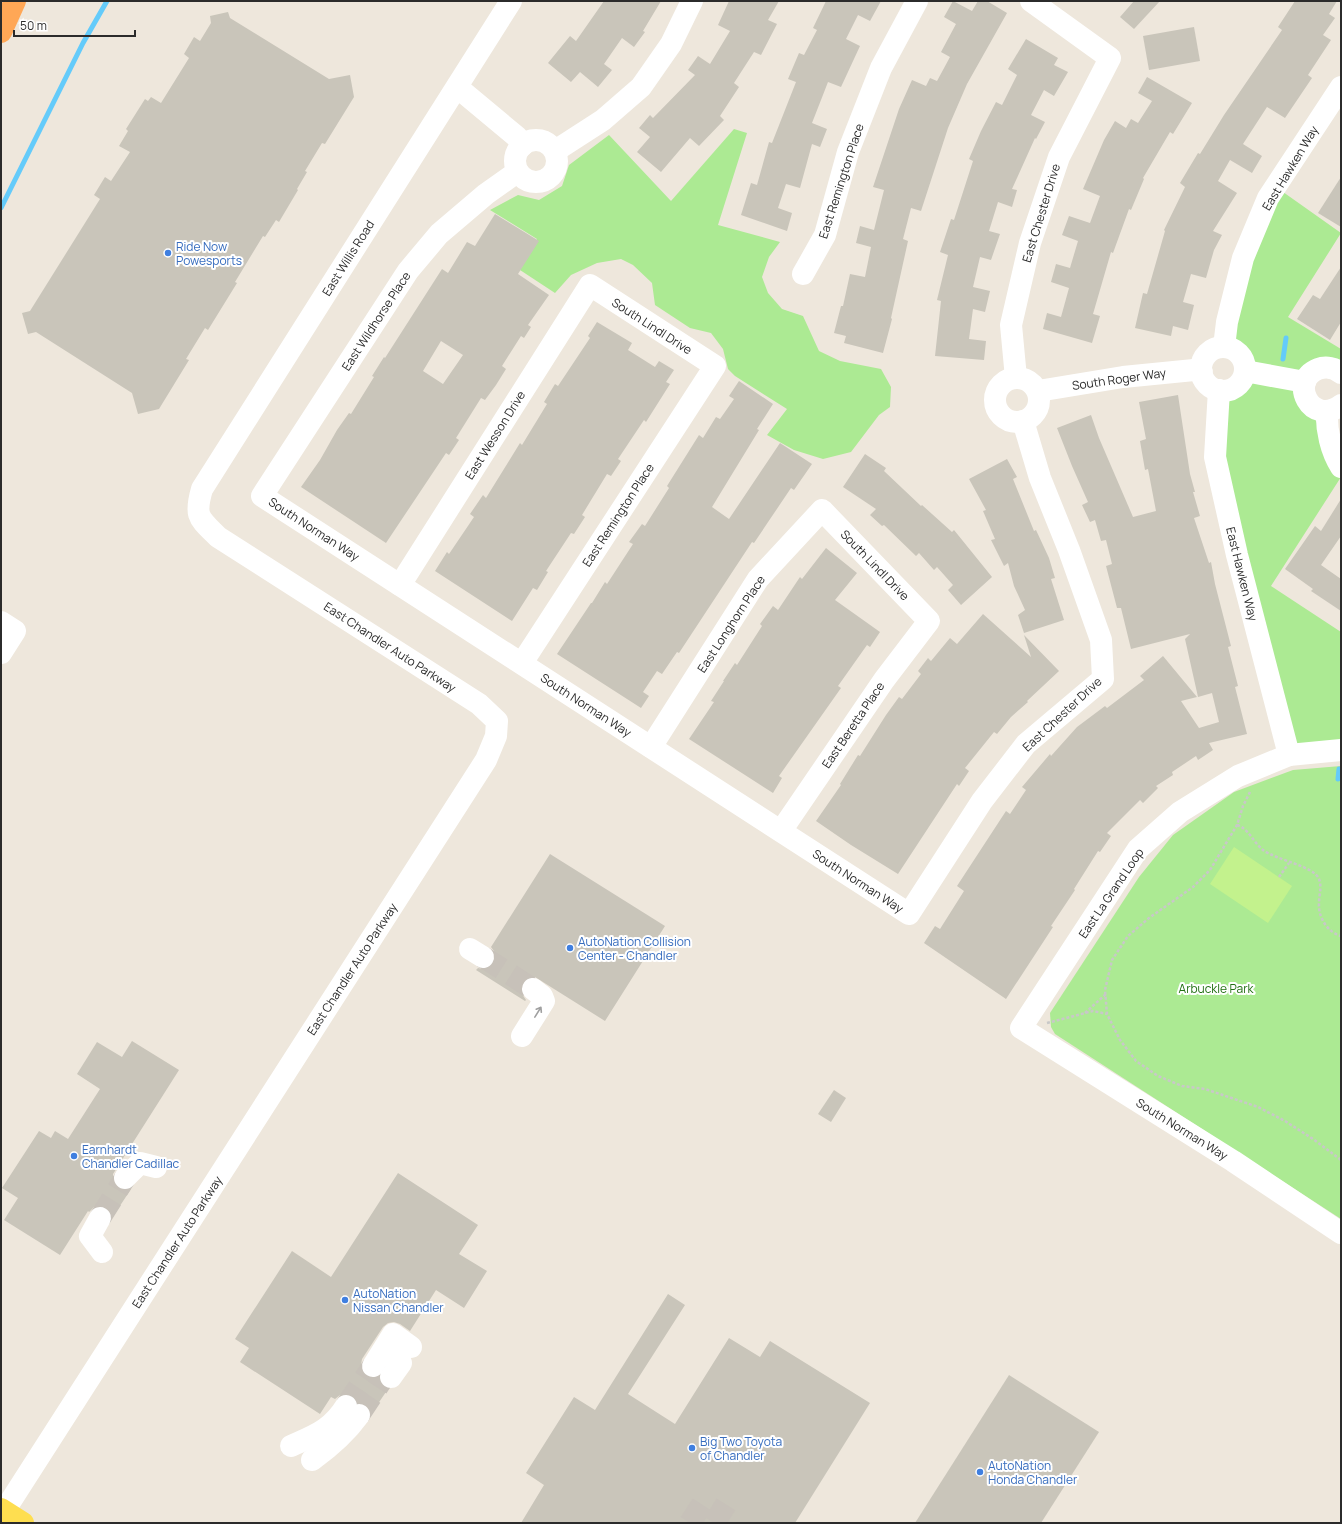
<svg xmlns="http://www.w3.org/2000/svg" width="1342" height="1524" viewBox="0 0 1342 1524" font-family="Manrope,sans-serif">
  <rect width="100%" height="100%" fill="#eee7dc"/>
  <g fill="#acea93">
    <polygon points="734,129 747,133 718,225 780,242 769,257 762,277 768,293 782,309 803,316 819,351 840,361 881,369 891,387 890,407 879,415 851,452 823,459 794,450 767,435 787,409 735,376 728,369 723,349 711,333 690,328 655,305 652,283 633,265 621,259 597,263 571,275 555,293 520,270 537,239 490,210 518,195 539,200 562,186 569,165 609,135 671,201"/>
    <path d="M 1276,187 L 1341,233 L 1288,317 L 1341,349 L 1341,371 L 1320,368 L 1308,403 L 1341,477 L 1271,586 L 1341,632 L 1341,750 L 1289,755 L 1215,457 L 1227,391 C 1252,382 1250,353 1224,347 Z"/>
    <polygon points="1341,766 1341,1219 1055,1034 1051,1027 1050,1013 1139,877 1173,835 1234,792 1293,770"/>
  </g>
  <polygon fill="#c3f28d" points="1234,847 1292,886 1268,923 1210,884"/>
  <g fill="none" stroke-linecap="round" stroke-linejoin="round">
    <g stroke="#64cbfa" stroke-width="5">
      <polyline points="1,208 83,43 107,1"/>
      <polyline points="1283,359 1286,338"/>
      <polyline points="1338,779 1339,769"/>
    </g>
  </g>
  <g fill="#c9c5ba" fill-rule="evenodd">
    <polygon points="604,1 661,1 643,31 645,32 634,47 622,38 604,64 612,70 598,87 580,72 571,82 548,63 570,36 576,41"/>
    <polygon points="729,1 779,1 768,20 777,24 761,55 754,52 734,83 739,87 720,116 724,120 699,146 690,138 661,172 637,152 650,137 639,128 650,115 653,118 695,75 688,70 698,56 710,64 730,31 718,25"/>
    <polygon points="826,1 881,1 870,21 858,15 846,39 860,46 841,87 828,82 821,100 812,123 827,129 820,147 812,144 800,188 786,184 778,208 792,213 787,231 741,215 751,183 757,185 769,142 772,143 796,82 788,79 799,53 804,55 817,30 813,28"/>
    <polygon points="953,1 972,11 978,1 987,1 1007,13 967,84 948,128 921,211 911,208 903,239 908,241 891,318 892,319 883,353 844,343 846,336 834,333 841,306 843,306 850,274 865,277 871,247 856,243 860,226 874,230 884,190 873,187 899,109 912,80 926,86 930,78 937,81 950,57 941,52 956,24 944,17"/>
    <polygon points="1134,1 1160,1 1134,29 1120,17"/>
    <polygon points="1295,1 1337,1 1329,14 1335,18 1323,35 1331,40 1308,75 1312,78 1285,118 1267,107 1243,144 1262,156 1252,173 1230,160 1218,181 1237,193 1213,231 1222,235 1214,250 1206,278 1191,274 1183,302 1194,305 1188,330 1173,326 1171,336 1135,328 1143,293 1147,294 1165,231 1164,230 1185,187 1180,183 1198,153 1200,154 1224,115 1282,30 1278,27"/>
    <polygon points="228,12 230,18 329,79 350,75 354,97 325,144 322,143 305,171 307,172 297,189 298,190 279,222 276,220 265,237 263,236 235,282 237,283 208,330 205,328 186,359 189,360 159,409 138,414 132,393 36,332 28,334 22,313 30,311 100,199 94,195 105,177 111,181 130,152 119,146 128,131 126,129 145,99 148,101 151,97 161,103 189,58 184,54 194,37 200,41 211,23 210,16"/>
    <polygon points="1194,27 1200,61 1149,70 1143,36"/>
    <polygon points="1026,39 1058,58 1054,65 1068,72 1054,96 1044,90 1031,115 1045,122 1036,139 1035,138 1012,189 1017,190 1012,207 998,202 989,231 1000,234 991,260 980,257 973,287 990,291 985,312 973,309 969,339 986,341 984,360 935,356 941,301 937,300 948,255 940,252 951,219 954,220 973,161 969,159 981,131 996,102 1002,105 1017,75 1008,69"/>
    <polygon points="1147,77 1192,103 1173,134 1170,132 1143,178 1144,179 1131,210 1129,209 1113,253 1111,252 1093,314 1100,316 1092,343 1043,329 1047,313 1061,317 1069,288 1051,282 1056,264 1070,268 1078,241 1062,235 1069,216 1090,223 1100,196 1083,189 1104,140 1115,121 1126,128 1131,119 1138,123 1152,101 1138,93"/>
    <polygon points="1341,177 1341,227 1318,213"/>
    <path d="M 495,214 L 539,241 L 518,274 L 549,295 L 528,325 L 531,327 L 524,338 L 521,336 L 502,366 L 506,369 L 496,385 L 485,400 L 481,398 L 456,438 L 459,440 L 449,455 L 446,453 L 386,543 L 301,487 L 320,460 L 337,430 L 349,413 L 351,414 L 374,377 L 372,376 L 384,357 L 385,358 L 442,269 L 448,273 L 467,242 L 475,246 ZM 441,341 L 463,355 L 443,384 L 423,371 Z"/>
    <polygon points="1341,267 1341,322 1330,340 1297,319 1313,295 1320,299"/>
    <polygon points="597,322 632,343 628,350 655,367 659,361 674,370 666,382 670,384 646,422 644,420 618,459 621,461 611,476 607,474 582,515 585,517 574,534 571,533 546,571 548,572 537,590 533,588 512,621 435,571 447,552 449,554 474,517 470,514 483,495 486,498 520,443 522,445 547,404 544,402 555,384 558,386 590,338 588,336"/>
    <polygon points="739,381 773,404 757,429 759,430 712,507 729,519 780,443 812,464 794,490 791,488 754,543 752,542 679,653 677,652 662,674 657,671 643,692 649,696 641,708 557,654 591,603 592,603 605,582 607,584 633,544 629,542 642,524 645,526 669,488 667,486 699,435 703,438 716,417 720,419 734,399 729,396"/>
    <polygon points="1178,395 1190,474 1195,492 1193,492 1200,516 1194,518 1209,563 1211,562 1215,584 1231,646 1228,647 1238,686 1235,687 1247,734 1209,743 1213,750 1198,760 1196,756 1172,772 1173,775 1156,786 1158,788 1143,803 1140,800 1107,833 1111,836 1100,852 1098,851 1074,889 1075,890 1051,926 1053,927 1006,999 924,943 935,926 940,929 964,891 957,886 1006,811 1010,814 1026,790 1022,787 1050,754 1051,756 1077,727 1105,706 1107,708 1144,680 1140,676 1163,656 1197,697 1181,701 1199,728 1219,722 1212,693 1198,697 1185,639 1190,634 1131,649 1121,608 1117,608 1106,566 1112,564 1106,540 1101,541 1095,520 1090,522 1082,505 1088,502 1072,466 1057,428 1091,415 1099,438 1133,517 1156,511 1148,469 1145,470 1140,441 1146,439 1139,402"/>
    <polygon points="865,454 886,468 884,471 921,506 922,505 952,532 954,530 992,577 961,605 948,590 953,585 937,567 934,570 919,553 916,556 884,525 882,526 870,515 876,509 843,487"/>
    <polygon points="1007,459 1017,477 1013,479 1034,531 1036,530 1049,558 1055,578 1051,579 1064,620 1024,633 1018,615 1025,610 1014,586 1008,563 1004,566 991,540 995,539 983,511 986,510 969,479"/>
    <polygon points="1341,499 1341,536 1321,565 1341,579 1341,611 1311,591 1313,589 1285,569 1315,526 1321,531"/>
    <polygon points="826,548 857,573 835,600 880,632 870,647 867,645 838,686 841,688 779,776 782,778 773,793 689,739 714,702 711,701 724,681 723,681 735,663 737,665 762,626 760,624 773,606 778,610 800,577 802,579"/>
    <polygon points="983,614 1031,657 1024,635 1059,671 1027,701 1028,702 1011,717 997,734 994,732 965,768 969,771 959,786 957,784 898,874 851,845 816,821 841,785 840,784 858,755 860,756 886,715 899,697 902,699 921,674 918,671 928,658 931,661 950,638 957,644"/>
    <polygon points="550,854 665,926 605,1021 535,977 528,978 523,981 521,987 522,994 526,1000 525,1001 476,970 478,968 483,969 489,968 493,964 495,957 494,951 491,947"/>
    <polygon points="132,1041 179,1070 113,1174 113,1181 116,1187 122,1190 131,1189 112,1218 110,1211 106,1207 99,1206 94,1207 89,1212 88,1211 60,1255 4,1220 18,1198 2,1188 39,1131 51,1138 55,1131 68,1139 100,1089 77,1074 97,1042 122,1057"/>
    <polygon points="834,1090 846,1098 831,1122 818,1114"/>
    <polygon points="398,1173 478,1225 459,1254 487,1271 464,1308 436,1290 410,1331 400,1324 394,1322 388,1323 383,1327 362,1359 361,1365 362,1372 366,1376 372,1378 379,1377 380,1383 383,1387 388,1389 371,1414 370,1410 367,1405 358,1403 353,1396 347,1394 340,1395 335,1399 331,1397 320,1414 240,1362 249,1348 235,1339 292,1251 331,1277"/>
    <polygon points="668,1294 685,1305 628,1394 675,1424 729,1338 760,1357 770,1341 870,1403 795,1523 521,1523 544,1485 526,1473 574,1397 595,1410"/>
    <polygon points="1009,1375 1099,1432 1041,1523 915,1523"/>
  </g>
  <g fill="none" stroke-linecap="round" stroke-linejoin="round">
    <g stroke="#c7c1b9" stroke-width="22" stroke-dasharray="22 11" stroke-linecap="butt">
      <polyline points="483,957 533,989"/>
      <polyline points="100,1218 125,1178"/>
      <polyline points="346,1406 373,1366"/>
      <polyline points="359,1415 386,1374"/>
      <polyline points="690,1523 703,1503 735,1523"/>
    </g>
    <g stroke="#c8c8c8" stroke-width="2.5" stroke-dasharray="3 2" stroke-linecap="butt">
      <polyline points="1250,792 1243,806 1237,825 1210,870 1193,887 1149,918 1128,936 1112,960 1105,990 1107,1014 1120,1040 1136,1061 1158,1076 1182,1086 1205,1089 1258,1107 1285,1121 1313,1139 1341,1160"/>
      <path d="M 1237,825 C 1249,829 1253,842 1263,850 C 1276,860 1314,866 1319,879 C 1322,887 1319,895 1319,903 C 1318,917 1327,932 1341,936"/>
      <polyline points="1279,877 1289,863"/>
      <polyline points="1085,1013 1106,994"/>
      <polyline points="1047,1023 1093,1011 1107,1014"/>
    </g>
    <g stroke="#fff" stroke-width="22">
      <polyline points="457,87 517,137 522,146"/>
      <circle cx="536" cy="161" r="21"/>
      <polyline points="555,151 603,120 641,87 671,44 692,1"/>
      <polyline points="517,172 486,194 439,234 408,271 262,496 909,914 982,801 1026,744 1103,679 1101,640 1069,550 1040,478 1023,421"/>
      <polyline points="803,274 825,235 848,152 881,68 917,1"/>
      <polyline points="1224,347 1227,322 1243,258 1268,198 1341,87"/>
      <circle cx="1223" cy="369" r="22"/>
      <polyline points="1245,371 1305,382"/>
      <path d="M 1341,373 C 1335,368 1326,366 1318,369 C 1288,381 1311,427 1341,405"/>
      <polyline points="1016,378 1011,325 1030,243 1059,157 1110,58 1031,1"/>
      <circle cx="1017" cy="400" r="22"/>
      <polyline points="1219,390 1215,457 1237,555 1289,755"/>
      <polyline points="1038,391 1123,377 1194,370 1202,372"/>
      <path d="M 1327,411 C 1326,430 1331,451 1341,467"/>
      <polyline points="400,585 590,285 715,366 522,663"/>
      <polyline points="1,622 15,631 1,653"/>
      <polyline points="651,747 758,579 822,510 929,621 884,680 781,831"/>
      <polyline points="1341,750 1289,755 1238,776 1180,812 1138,849 1021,1028 1233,1161 1341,1233"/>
      <polyline points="470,949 483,957"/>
      <polyline points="522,1036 544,1001 542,996 533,989"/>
      <polyline points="125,1178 140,1163 156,1167"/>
      <polyline points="100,1218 90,1236 102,1252"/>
      <polyline points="383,1351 401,1363 391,1377"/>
      <polyline points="373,1366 393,1334 411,1347"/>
      <path d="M 291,1446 C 315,1435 331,1430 346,1406"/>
      <path d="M 312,1460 C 330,1447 346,1433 359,1415"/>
      <path d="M 1,1516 L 486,760 L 496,736 L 497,721 L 479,704 L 218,537 C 199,518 194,517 202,489 L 511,1"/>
    </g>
    <polyline stroke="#fede50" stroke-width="22" points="1,1509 23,1523"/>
    <polyline stroke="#ffa756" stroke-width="22" points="1,32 15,1"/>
  </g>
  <defs><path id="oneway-shaft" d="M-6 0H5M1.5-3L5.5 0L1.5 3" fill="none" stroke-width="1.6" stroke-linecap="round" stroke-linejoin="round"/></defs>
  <use stroke="#a0a0a0" href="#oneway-shaft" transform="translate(538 1012) rotate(-58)"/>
  <g fill="#3f7fe0" stroke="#fff" stroke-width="1.5">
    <circle cx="168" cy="253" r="4"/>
    <circle cx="570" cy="948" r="4"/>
    <circle cx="74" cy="1156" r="4"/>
    <circle cx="345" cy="1300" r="4"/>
    <circle cx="692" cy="1448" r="4"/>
    <circle cx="980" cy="1472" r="4"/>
  </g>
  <g text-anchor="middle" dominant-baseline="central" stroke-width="4" stroke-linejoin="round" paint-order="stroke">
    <g font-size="12" fill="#2b2b2b" stroke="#fff">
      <text transform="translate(1290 168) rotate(-59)">East Hawken Way</text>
      <text transform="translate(841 181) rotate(-72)">East Remington Place</text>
      <text transform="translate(1041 213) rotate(-73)">East Chester Drive</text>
      <text transform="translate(348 258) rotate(-58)">East Willis Road</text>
      <text transform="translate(376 321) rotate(-57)">East Wildhorse Place</text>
      <text transform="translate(652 326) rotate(33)">South Lindl Drive</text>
      <text transform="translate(1119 379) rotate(-8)">South Roger Way</text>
      <text transform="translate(495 435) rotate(-58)">East Wesson Drive</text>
      <text transform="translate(618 515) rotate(-57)">East Remington Place</text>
      <text transform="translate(314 529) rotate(33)">South Norman Way</text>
      <text transform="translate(875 565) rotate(46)">South Lindl Drive</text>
      <text transform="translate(1242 574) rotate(76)">East Hawken Way</text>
      <text transform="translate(731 624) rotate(-57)">East Longhorn Place</text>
      <text transform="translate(390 647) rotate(33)">East Chandler Auto Parkway</text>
      <text transform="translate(586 705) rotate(33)">South Norman Way</text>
      <text transform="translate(1062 714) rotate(-43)">East Chester Drive</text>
      <text transform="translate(853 725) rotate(-56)">East Beretta Place</text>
      <text transform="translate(858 881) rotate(33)">South Norman Way</text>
      <text transform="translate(1111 893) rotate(-56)">East La Grand Loop</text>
      <text transform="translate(352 969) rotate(-57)">East Chandler Auto Parkway</text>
      <text transform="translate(1182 1129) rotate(32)">South Norman Way</text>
      <text transform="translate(177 1242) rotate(-57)">East Chandler Auto Parkway</text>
    </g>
    <g font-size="12" fill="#366cbe" stroke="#fff" text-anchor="start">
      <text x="176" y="246">Ride Now<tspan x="176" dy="14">Powesports</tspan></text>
      <text x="578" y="941">AutoNation Collision<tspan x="578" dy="14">Center - Chandler</tspan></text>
      <text x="82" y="1149">Earnhardt<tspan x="82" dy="14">Chandler Cadillac</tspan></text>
      <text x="353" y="1293">AutoNation<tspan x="353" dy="14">Nissan Chandler</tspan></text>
      <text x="700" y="1441">Big Two Toyota<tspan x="700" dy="14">of Chandler</tspan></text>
      <text x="988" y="1465">AutoNation<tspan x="988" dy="14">Honda Chandler</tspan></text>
    </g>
    <g font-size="12" fill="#227013" stroke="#fff">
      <text x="1216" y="988">Arbuckle Park</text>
    </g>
  </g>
  <rect width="1342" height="1524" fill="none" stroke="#2b2b2b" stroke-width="4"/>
  <path d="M14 30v6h121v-6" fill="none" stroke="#2b2b2b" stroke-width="2"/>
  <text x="20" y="30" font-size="12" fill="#2b2b2b" stroke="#ffffff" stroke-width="3" paint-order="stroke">50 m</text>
</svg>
